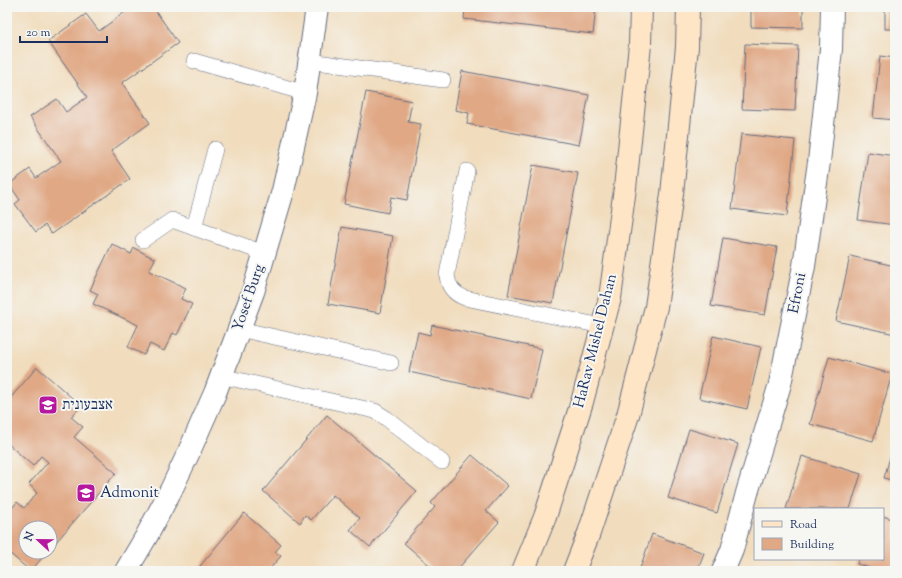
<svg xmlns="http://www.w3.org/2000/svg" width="902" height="578" viewBox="0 0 902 578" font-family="'Sorts Mill Goudy','Frank Ruhl Libre',serif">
  <rect width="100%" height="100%" fill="#f6f6f2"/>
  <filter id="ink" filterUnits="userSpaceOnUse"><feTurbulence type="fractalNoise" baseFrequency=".025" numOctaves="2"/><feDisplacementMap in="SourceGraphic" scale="8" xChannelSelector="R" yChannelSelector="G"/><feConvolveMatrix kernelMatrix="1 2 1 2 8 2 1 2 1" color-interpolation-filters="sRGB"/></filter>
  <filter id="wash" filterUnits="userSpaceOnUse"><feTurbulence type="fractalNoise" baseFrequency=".012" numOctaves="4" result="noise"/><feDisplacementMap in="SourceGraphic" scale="16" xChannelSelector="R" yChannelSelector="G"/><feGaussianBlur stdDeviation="0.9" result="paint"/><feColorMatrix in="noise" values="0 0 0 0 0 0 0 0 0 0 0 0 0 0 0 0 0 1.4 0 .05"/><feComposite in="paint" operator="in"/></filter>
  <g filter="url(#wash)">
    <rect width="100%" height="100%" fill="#f1ddbe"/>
    <g id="blocks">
      <g fill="#e0a885">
        <polygon points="132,7 153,7 178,43 122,83 150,123 111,151 130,179 52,234 45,225 36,232 15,204 20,200 9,184 30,169 36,178 61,161 30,117 57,99 66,112 87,97 48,41 86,14 99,31"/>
        <polygon points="465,7 596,7 593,34 464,19"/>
        <polygon points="751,7 803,7 803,28 751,27"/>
        <rect x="885" y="7" width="10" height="22"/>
        <polygon points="745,44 798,46 795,111 742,109"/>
        <polygon points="880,56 895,58 895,120 873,118"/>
        <polygon points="462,71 589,95 579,145 467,124 469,113 455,110"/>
        <polygon points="366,92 412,101 408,122 421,124 407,200 391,197 388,213 344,204"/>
        <polygon points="741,134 795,140 787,216 732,209"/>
        <polygon points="868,152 895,156 895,225 858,220"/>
        <polygon points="533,165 578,173 553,303 508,295"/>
        <polygon points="342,227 393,236 380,313 328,304"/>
        <polygon points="723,238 777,247 765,315 711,306"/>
        <polygon points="112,244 131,254 134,248 155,259 149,271 186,288 181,299 192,304 177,335 173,333 164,351 150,344 144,355 128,347 138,325 93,304 98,294 90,290"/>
        <polygon points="850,256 895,266 895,334 836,321"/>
        <polygon points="432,325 542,349 531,399 409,372 418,332 430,335"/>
        <polygon points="713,336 761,347 747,409 699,398"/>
        <polygon points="829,357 892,374 873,441 810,424"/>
        <polygon points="37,367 81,406 71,417 83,427 74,437 116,473 50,549 50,528 26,528 26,552 47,552 31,571 30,571 7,551 7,547 10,543 7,541 7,514 17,502 24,508 37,493 29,484 48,462 41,456 33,466 7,443 7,430 10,427 7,424 7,402"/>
        <polygon points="327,415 417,491 370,547 350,530 360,518 333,495 311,520 305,515 300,523 263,491"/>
        <polygon points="689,429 738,444 717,513 668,498"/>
        <polygon points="895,440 895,481 884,478"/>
        <polygon points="472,455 508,486 486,511 499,522 456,571 436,571 404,543 435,507 431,503"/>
        <polygon points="802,456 861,474 850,509 786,509"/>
        <polygon points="244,513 281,545 275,552 281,556 268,571 196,571"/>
        <polygon points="883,516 895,520 895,571 880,571 857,564 859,559 883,559"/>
        <polygon points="652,534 704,553 697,571 639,571"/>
      </g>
    </g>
  </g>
  <g filter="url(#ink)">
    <use href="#blocks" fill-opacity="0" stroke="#666c80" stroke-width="1"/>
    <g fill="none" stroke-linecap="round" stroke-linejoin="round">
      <g stroke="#666c80" stroke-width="16">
        <g id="lane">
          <polyline points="194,61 305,93"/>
          <polyline points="310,61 443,80"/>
          <path d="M 467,171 L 447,275 C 448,287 454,294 465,298 L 602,326"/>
          <polyline points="194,228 215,149"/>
          <polyline points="143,240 172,220 264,253"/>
          <polyline points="239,329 391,363"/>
          <polyline points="221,376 375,411 386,418 442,462"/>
        </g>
      </g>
      <g stroke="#666c80" stroke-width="24">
        <g id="street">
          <polyline points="126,571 146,537 171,490 188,454 215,393 253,292 283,191 305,93 317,7"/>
          <polyline points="723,571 732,550 747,493 780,384 804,266 819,162 831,49 832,7"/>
        </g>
      </g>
      <g stroke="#666c80" stroke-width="24">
        <g id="secondary">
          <polyline points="523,571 545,517 582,402 610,298 625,188 640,45 641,7"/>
          <polyline points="574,571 589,533 628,415 656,307 672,194 687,47 688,7"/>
        </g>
      </g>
      <use href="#lane" stroke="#fff" stroke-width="15"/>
      <use href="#street" stroke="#fff" stroke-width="22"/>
      <use href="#secondary" stroke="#fee5c5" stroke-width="22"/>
    </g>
  </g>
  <defs>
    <g id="school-square" transform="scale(1)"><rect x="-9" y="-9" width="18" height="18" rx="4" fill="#b5179e" stroke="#f6f6f2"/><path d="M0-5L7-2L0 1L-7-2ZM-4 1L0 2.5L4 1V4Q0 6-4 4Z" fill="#fff"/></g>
  </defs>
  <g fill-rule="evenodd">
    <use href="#school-square" x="48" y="405"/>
    <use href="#school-square" x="86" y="493"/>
  </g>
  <g text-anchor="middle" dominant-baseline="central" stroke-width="4" stroke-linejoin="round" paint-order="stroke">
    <g font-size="15" fill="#1b2f5e" stroke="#f6f6f2">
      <text transform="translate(798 293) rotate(-79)">Efroni</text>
      <text transform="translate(249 298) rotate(-71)">Yosef Burg</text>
      <text transform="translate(596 341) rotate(-76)">HaRav Mishel Dahan</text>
    </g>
    <g font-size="15" fill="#1b2f5e" stroke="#f6f6f2" text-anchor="start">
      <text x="62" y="405">אצבעונית</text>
      <text x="100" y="493">Admonit</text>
    </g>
  </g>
  <rect width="902" height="578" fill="none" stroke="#f6f6f2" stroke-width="24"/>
  <rect x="754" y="508" width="130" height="52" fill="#f6f6f2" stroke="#9ea6b7"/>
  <rect x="762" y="521" width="20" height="6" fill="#fee5c5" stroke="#9ea6b7"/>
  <text x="790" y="528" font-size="12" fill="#1b2f5e">Road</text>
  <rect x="762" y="538" width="20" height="12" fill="#e0a885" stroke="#9ea6b7"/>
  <text x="790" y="548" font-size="12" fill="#1b2f5e">Building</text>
  <g transform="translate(38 540) rotate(292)"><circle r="19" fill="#f6f6f2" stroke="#9ea6b7"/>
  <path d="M0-3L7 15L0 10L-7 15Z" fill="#b5179e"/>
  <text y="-6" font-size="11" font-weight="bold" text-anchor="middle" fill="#1b2f5e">N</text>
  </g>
  <path d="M20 36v6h87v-6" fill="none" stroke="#1b2f5e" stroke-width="2"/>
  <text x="26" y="36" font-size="12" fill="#1b2f5e" stroke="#f6f6f2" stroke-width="3" paint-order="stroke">20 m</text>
</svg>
